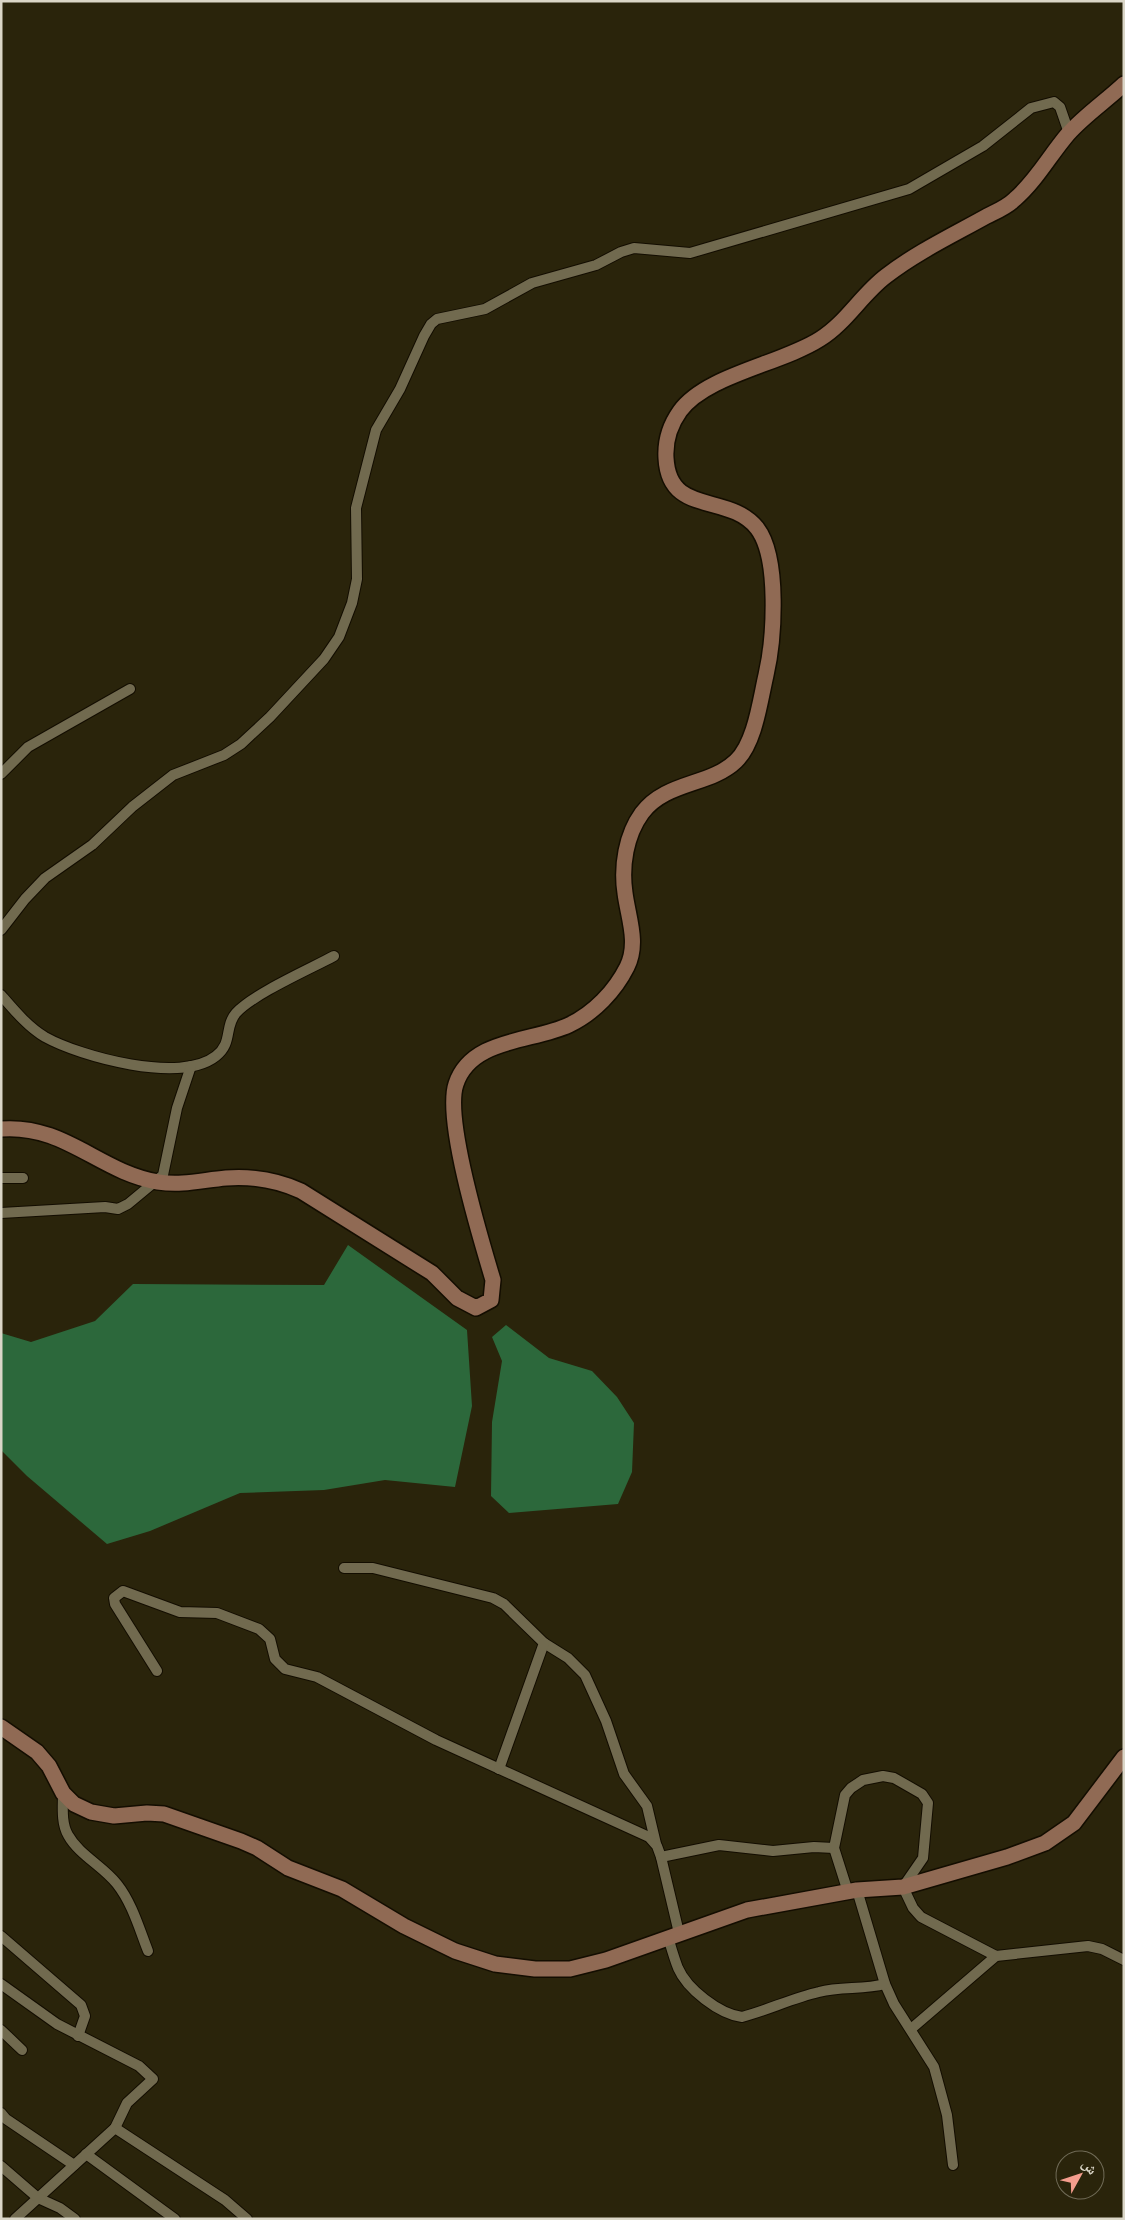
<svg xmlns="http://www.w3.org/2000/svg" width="1125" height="2220" viewBox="0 0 1125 2220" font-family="'Titillium Web','Noto Naskh Arabic',sans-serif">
  <rect width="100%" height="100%" fill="#2a240b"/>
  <g fill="#2c683b">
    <polygon points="348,1245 467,1330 472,1406 455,1487 385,1480 324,1490 240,1493 150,1531 107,1544 27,1476 1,1450 1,1333 31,1342 95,1321 133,1284 324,1285"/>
    <polygon points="506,1325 549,1358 592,1371 617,1397 634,1423 632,1472 618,1504 509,1513 491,1496 492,1422 502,1361 492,1337"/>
  </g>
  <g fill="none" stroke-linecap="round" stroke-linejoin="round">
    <g stroke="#130d00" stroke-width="12">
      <g id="street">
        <polyline points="1,774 28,747 130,689"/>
        <polyline points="1,930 25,899 45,878 92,845 132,807 173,775 224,755 241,744 270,717 324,659 339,637 352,603 357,579 356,508 376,430 400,389 424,336 431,324 437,319 485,309 532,283 596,265 621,252 634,248 690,253 909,189 983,146 1031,108 1054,102 1060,107 1069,133"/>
        <path d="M 1,995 C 14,1010 28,1027 45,1037 C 81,1057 181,1084 216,1056 C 233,1043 224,1027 236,1013 C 253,994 310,969 334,956"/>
        <polyline points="1,1178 23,1178"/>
        <polyline points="1,1213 105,1207 118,1209 128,1204 163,1175 177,1108 191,1066"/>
        <polyline points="344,1568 373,1568 493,1598 504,1604 544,1643 568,1658 585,1675 606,1721 624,1774 647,1806 656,1844"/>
        <polyline points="157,1671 115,1604 114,1598 123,1591 180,1612 217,1613 259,1629 270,1639 275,1659 285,1669 317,1677 436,1740 649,1837 657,1846 661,1857 679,1933"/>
        <polyline points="499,1769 544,1643"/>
        <path d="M 63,1793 C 63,1806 61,1823 68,1835 C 79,1855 103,1866 117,1884 C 132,1903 139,1928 148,1951"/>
        <polyline points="661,1857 719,1845 773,1851 814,1847 834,1848"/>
        <polyline points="857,1890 885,1984 894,2004 934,2067 947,2115 953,2165"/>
        <polyline points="848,1892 834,1848 845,1795 851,1788 863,1780 883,1776 894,1778 922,1794 928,1803 923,1858 903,1887 913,1908 921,1917 996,1956 1088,1946 1102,1949 1124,1960"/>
        <polyline points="1,1936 81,2005 85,2016 78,2036"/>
        <path d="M 668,1937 C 671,1947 674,1958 678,1968 C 687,1989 719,2014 742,2017 C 768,2010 793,1998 819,1992 C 841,1986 863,1990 885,1984"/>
        <polyline points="1,1984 57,2024 139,2066 153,2079 127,2103 115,2128 15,2219"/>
        <polyline points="911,2029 996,1956"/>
        <polyline points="1,2030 22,2050"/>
        <polyline points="1,2113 6,2119 74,2165"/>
        <polyline points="115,2128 225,2200 247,2219"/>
        <polyline points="86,2154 175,2219"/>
        <polyline points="1,2166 38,2198 60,2208 75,2219"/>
      </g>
    </g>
    <g stroke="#130d00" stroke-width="18">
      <g id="secondary">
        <path d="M 1,1129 C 65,1124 99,1172 158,1182 C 182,1186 203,1180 226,1178 C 253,1176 277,1180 301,1191 L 432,1273 L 457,1298 L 476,1308 L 491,1300 L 493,1280 C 481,1240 444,1119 456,1084 C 471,1038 533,1042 569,1025 C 594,1013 615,991 627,967 C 639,943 628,917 625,893 C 621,866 626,835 642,813 C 666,781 710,786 736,761 C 755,743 760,701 766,675 C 774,640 780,558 757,528 C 728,492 669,517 666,458 C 665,441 670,425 680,411 C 706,375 781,364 820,339 C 846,323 862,294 886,276 C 917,252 953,235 987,216 C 997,211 1007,207 1015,199 C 1036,181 1050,155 1068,134 C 1085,115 1106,101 1124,84"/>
        <polyline points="1,1727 37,1752 49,1766 63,1793 74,1804 91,1812 114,1816 147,1813 164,1814 241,1841 257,1848 288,1868 342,1889 404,1926 455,1951 495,1964 535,1969 570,1969 606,1960 747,1910 857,1890 903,1887 1007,1857 1045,1843 1074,1823 1124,1757"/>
      </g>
    </g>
    <use href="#street" stroke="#716a4f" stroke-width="10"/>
    <use href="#secondary" stroke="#906a54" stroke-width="15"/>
  </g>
  <rect width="1125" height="2220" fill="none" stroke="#dad6c8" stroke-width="5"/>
  <g transform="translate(1080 2175) rotate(50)"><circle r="24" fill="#2a240b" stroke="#706b57"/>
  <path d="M0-4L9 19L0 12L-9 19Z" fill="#f49d8d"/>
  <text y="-8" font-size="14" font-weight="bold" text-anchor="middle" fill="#dad6c8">ش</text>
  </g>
</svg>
